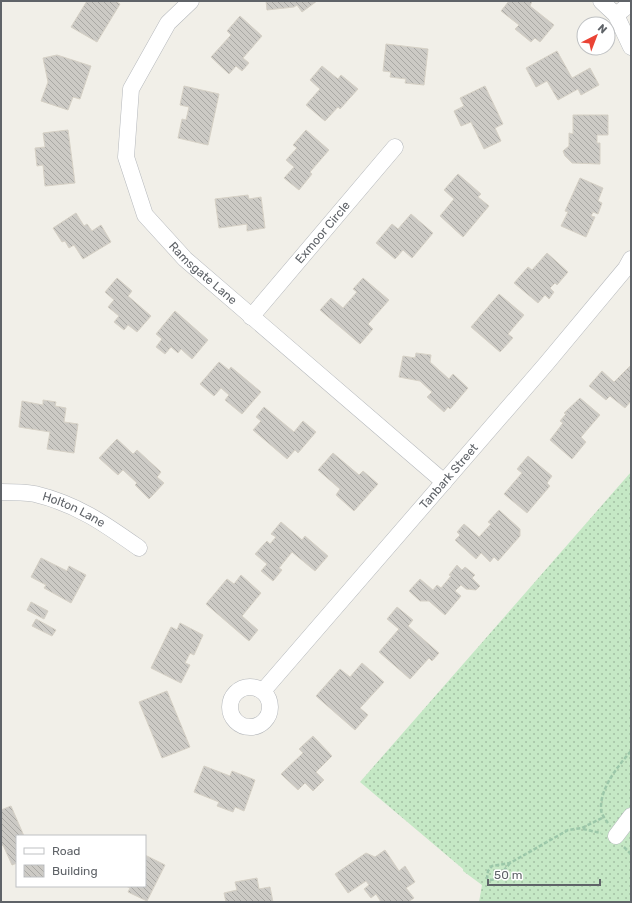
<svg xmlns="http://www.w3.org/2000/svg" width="632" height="903" viewBox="0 0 632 903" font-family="Rubik,sans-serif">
  <defs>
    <pattern id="grass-dots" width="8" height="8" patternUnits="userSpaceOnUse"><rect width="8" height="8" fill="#c5e8c5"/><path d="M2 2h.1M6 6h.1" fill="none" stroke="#a3c0a4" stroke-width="1.8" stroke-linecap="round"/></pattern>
    <pattern id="building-back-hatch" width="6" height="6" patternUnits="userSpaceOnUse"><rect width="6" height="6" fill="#cccac5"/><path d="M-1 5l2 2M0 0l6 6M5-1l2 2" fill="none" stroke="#a9a8a4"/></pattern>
  </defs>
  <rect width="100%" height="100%" fill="#f1efe8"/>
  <polygon fill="url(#grass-dots)" points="631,472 631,902 479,902 482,885 463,871 463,869 360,782"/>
  <g fill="url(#building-back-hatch)" stroke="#d6d1c6">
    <polygon points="87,1 115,1 120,4 97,42 71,27"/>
    <polygon points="266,1 317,1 302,12 297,5 294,7 267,10"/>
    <polygon points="509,1 532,1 530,6 554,25 540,42 535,38 531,42 515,29 519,25 501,11"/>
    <polygon points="240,16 262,36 243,58 249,63 242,71 236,66 229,74 211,57 231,35 227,31"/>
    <polygon points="386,44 428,49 424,85 405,83 406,79 390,77 391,72 383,71"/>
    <polygon points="557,51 572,78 590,68 599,85 581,95 578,89 558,100 547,81 536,87 526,68"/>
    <polygon points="57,55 91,66 80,99 73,97 68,110 41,101 48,82 43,58"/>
    <polygon points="322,66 338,79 341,75 358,89 340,109 338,107 325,121 306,105 320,89 310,80"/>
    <polygon points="184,86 219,94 208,145 178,138 182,119 186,120 189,107 180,105"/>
    <polygon points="485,86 503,124 495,128 501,141 484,149 471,122 461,126 454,111 464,106 460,98"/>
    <polygon points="573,115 608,115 608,135 597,135 597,143 600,143 600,164 572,163 565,156 563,151 569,146 569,133 573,134"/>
    <polygon points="68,130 75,183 45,186 43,165 37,166 35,148 45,147 43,133"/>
    <polygon points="306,130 329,150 310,172 312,174 299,190 284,178 294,167 286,160 297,148 293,145"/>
    <polygon points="458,174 481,194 478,197 489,206 463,237 440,216 454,199 444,190"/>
    <polygon points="580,178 603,188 598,201 602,203 598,214 593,212 591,216 595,217 586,237 561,226 568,212 565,211"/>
    <polygon points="248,195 249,199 261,197 265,228 247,231 247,224 219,228 215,199"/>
    <polygon points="76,213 84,226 87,224 92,231 101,225 111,242 83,259 74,245 69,248 65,241 62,242 53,228"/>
    <polygon points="411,214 433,233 412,258 403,250 395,259 376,243 392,224 398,229"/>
    <polygon points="547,253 568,272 557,285 555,283 550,288 554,292 549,299 545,295 538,303 514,283 528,267 532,270"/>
    <polygon points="117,278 132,291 128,296 151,316 137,332 128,325 124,330 114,322 119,316 108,307 114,300 105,292"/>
    <polygon points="363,278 389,300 368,324 373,329 360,344 320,310 331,298 343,308 357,292 353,289"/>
    <polygon points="499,294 524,315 508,334 513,338 500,352 471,327"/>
    <polygon points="175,311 208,340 192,359 181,349 178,353 171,347 165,354 156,347 162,339 156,334"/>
    <polygon points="416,353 431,355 430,362 449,379 453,374 468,388 450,409 448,407 444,412 427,397 432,392 420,381 399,377 403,356 415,358"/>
    <polygon points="219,362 229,370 231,367 261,392 242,414 225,400 229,395 221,388 214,396 200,384"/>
    <polygon points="631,365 631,401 625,408 610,396 606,400 589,386 602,371 614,382"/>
    <polygon points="580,398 600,415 581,437 586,442 572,459 550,440 563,423 560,421 566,414 564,413"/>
    <polygon points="43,400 56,402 55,406 66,408 64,422 78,424 74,453 47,449 50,432 19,427 22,401 43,405"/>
    <polygon points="264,407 294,432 303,421 316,432 298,453 295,450 287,459 253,430 261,421 256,417"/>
    <polygon points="117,439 133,454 137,450 161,472 157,477 164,483 149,499 135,485 137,483 123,470 118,475 99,458"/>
    <polygon points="333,453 359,475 363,471 378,484 354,511 336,495 340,489 318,470"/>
    <polygon points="528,456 552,476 547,483 550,486 527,513 504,494 522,473 517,469"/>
    <polygon points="499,510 520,529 520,536 498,561 494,557 490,562 481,553 476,559 455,540 460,535 457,532 464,524 479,537 491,524 488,522"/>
    <polygon points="281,522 302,540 305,536 328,556 315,571 292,552 279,568 282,570 273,581 261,571 267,564 255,554 267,541 270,544 276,537 271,534"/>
    <polygon points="41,558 67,571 69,566 86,575 71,603 44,588 46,585 31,577"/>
    <polygon points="457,565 462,570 465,567 475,575 472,578 480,586 476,590 466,589 461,585 455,591 461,596 445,615 429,601 420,601 409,591 420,579 433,590 437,585 441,588 451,576 449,575"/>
    <polygon points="241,575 261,593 242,616 258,630 249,641 206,604 227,579 234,584"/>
    <polygon points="31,602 48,611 44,619 27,610"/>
    <polygon points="397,607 413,620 408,626 439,653 432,661 429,658 410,679 379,652 399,629 387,619"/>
    <polygon points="36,619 56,630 52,636 32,626"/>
    <polygon points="180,623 203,635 194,655 190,653 185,663 190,665 181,683 151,668 171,627 177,630"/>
    <polygon points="362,663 384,682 360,708 368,715 355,730 316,696 340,669 350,677"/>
    <polygon points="167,691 190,747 162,758 139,702"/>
    <polygon points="313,736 332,756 316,772 324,780 313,791 305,783 298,790 281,774 303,753 299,749"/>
    <polygon points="204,766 230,776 232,771 255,780 244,811 235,807 233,812 217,806 219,802 194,792"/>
    <polygon points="11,806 24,836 17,836 17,863 12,865 3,845 1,846 1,810"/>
    <polygon points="385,850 399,871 405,866 415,882 406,888 414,898 408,902 381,902 376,894 371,898 364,889 369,885 366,881 348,893 335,874 366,853 375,857"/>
    <polygon points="145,855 165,865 147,901 128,892 130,888 126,886 145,886"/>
    <polygon points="257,878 259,889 270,887 273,902 226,902 224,893 237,890 235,882"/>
  </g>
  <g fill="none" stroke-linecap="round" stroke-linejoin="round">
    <g stroke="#b5b8bc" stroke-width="17">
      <g id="minor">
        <path id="s1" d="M 191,1 L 168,23 L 131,89 L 126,157 L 145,215 L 185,259 L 444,482"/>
        <polyline points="601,1 616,15 631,47"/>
        <polyline points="616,15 631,3"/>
        <path id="s2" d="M 251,317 L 395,147"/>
        <path id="s3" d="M 1,492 C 12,492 24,492 35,494 C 77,504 105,524 139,548"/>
        <circle cx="250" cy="707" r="20"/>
        <path id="s4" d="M 263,691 L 546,364 L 626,268 L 631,259"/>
        <polyline points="616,836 631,816"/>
      </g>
    </g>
    <g stroke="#9cc7a9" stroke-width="2.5" stroke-dasharray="4 2" stroke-linecap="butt">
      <path d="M 608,823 C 605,819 601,814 601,809 C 600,788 618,766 631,751"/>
      <polyline points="583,829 601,833"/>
      <polyline points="624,847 631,854"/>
      <polyline points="510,863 497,879 491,880 487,878 488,871 492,866 510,863 568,830 582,828 604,817"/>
    </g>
    <use href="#minor" stroke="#fff" stroke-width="16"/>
  </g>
  <g text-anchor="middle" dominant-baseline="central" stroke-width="3" stroke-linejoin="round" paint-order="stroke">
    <g font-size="12" fill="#5f6368" stroke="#fff">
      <text stroke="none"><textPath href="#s2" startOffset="111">Exmoor Circle</textPath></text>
      <text stroke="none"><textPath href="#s1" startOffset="319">Ramsgate Lane</textPath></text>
      <text stroke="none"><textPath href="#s4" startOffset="284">Tanbark Street</textPath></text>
      <text stroke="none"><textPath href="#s3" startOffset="76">Holton Lane</textPath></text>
    </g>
  </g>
  <rect width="632" height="903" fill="none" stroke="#5f6368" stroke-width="4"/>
  <rect x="16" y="835" width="130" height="52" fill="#ffffff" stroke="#bfc1c3"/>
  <rect x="24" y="848" width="20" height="6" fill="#ffffff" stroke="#bfc1c3"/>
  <text x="52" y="855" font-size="12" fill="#5f6368">Road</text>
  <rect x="24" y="865" width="20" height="12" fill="url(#building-back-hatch)" stroke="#bfc1c3"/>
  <text x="52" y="875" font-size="12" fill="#5f6368">Building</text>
  <g transform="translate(596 36) rotate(42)"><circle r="19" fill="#ffffff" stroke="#bfc1c3"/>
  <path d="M0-3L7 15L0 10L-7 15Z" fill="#ea4335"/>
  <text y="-6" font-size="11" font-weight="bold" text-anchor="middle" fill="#5f6368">N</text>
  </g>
  <path d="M488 879v6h112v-6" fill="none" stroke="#5f6368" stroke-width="2"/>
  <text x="494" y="879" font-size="12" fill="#5f6368" stroke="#ffffff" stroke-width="3" paint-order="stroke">50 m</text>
</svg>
